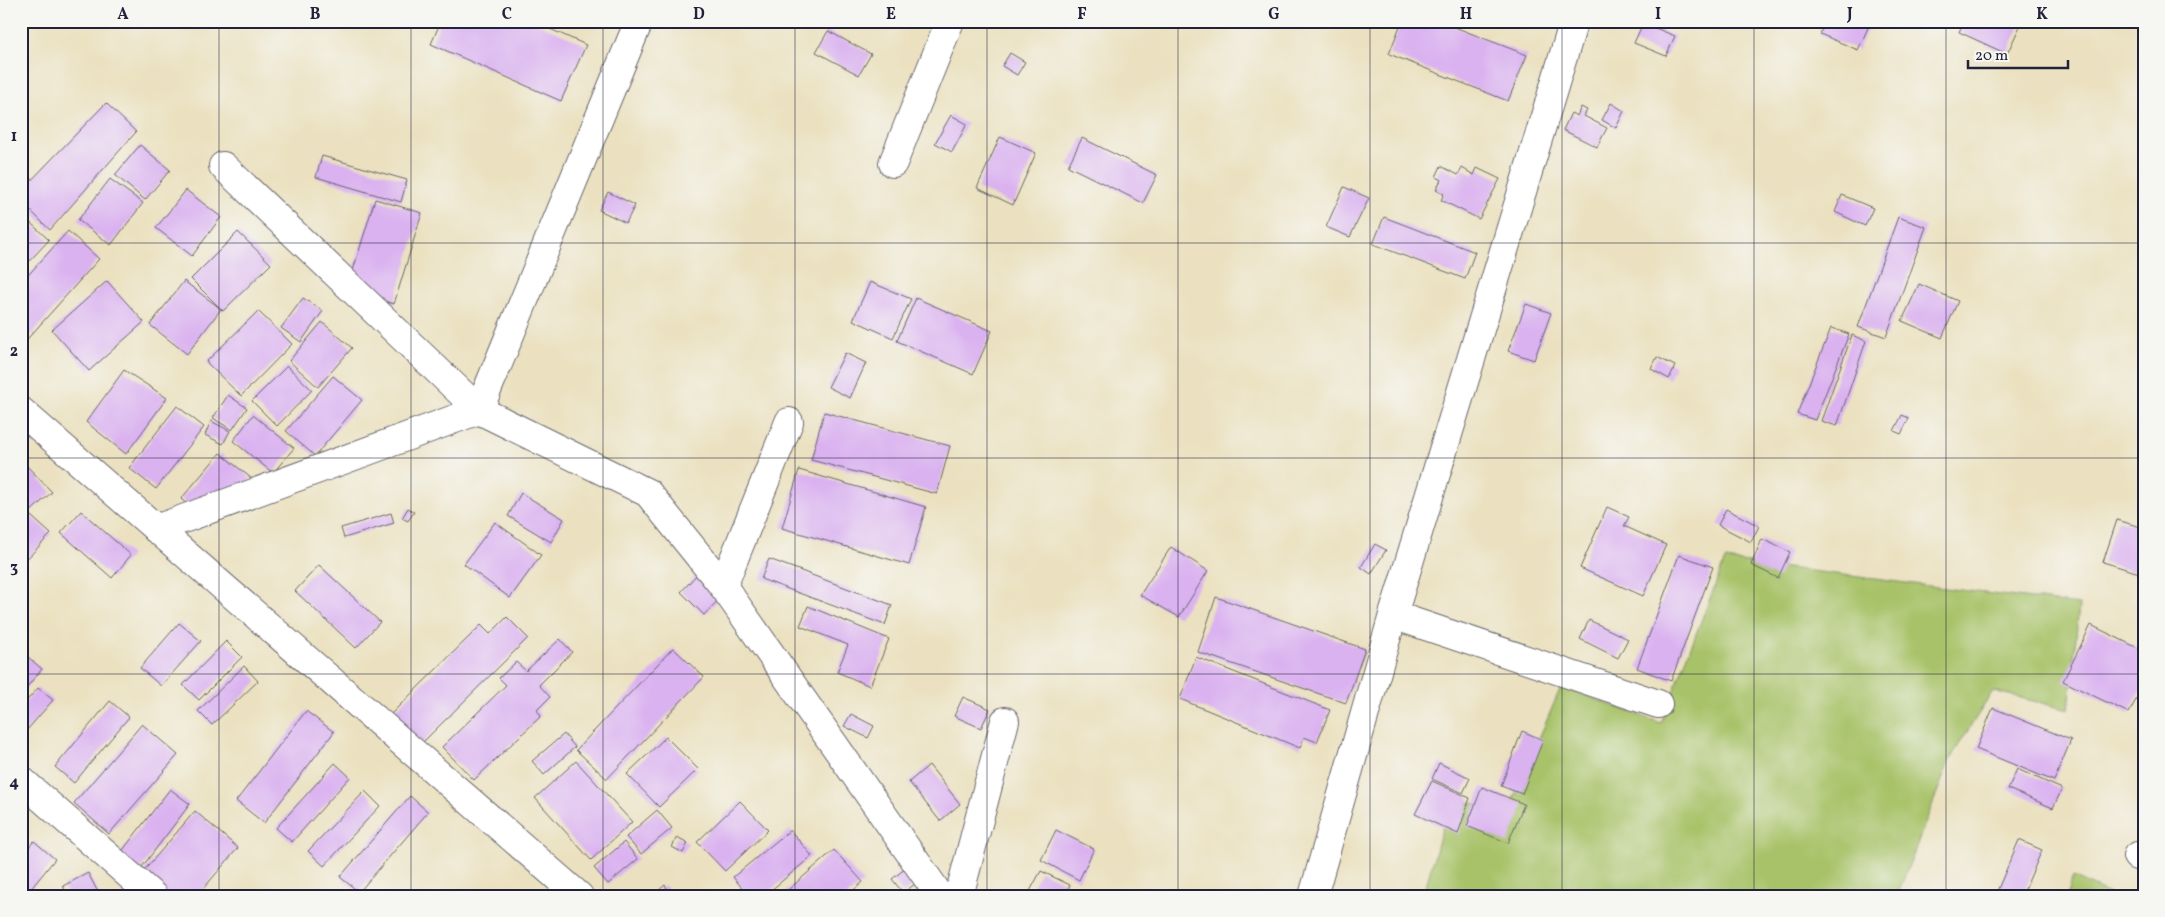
<svg xmlns="http://www.w3.org/2000/svg" width="2165" height="917" viewBox="0 0 2165 917" font-family="Vollkorn,serif">
  <rect width="100%" height="100%" fill="#f6f6f2"/>
  <filter id="ink" filterUnits="userSpaceOnUse"><feTurbulence type="fractalNoise" baseFrequency=".02" numOctaves="2"/><feDisplacementMap in="SourceGraphic" scale="10" xChannelSelector="R" yChannelSelector="G"/><feConvolveMatrix kernelMatrix="1 2 1 2 8 2 1 2 1" color-interpolation-filters="sRGB"/></filter>
  <filter id="wash" filterUnits="userSpaceOnUse"><feTurbulence type="fractalNoise" baseFrequency=".0096" numOctaves="4" result="noise"/><feDisplacementMap in="SourceGraphic" scale="20" xChannelSelector="R" yChannelSelector="G"/><feGaussianBlur stdDeviation="1.12" result="paint"/><feColorMatrix in="noise" values="0 0 0 0 0 0 0 0 0 0 0 0 0 0 0 0 0 1.4 0 .05"/><feComposite in="paint" operator="in"/></filter>
  <g filter="url(#wash)">
    <rect width="100%" height="100%" fill="#ebe1c0"/>
    <g fill="#a7c268" stroke="#647252">
      <polygon points="1725,560 2079,605 2069,710 1993,691 1950,759 1897,896 1423,896 1451,798 1508,811 1561,687 1661,723"/>
      <polygon points="2073,877 2113,896 2067,896"/>
    </g>
    <g id="blocks">
      <g fill="#dab2f0">
        <polygon points="441,21 532,21 586,45 561,101 431,44"/>
        <polygon points="1402,21 1439,21 1527,55 1508,101 1389,54"/>
        <polygon points="1626,21 1639,21 1638,26"/>
        <polygon points="1796,21 1814,21 1811,28"/>
        <polygon points="1825,21 1871,21 1858,50 1820,34"/>
        <polygon points="1964,21 2010,21 2020,26 2007,54 1959,32"/>
        <polygon points="1643,23 1675,36 1666,56 1634,43"/>
        <polygon points="828,31 871,54 859,75 816,52"/>
        <polygon points="1010,53 1025,62 1017,75 1002,66"/>
        <polygon points="106,103 136,132 50,230 21,201 21,191"/>
        <polygon points="1611,103 1624,111 1616,128 1602,120"/>
        <polygon points="1581,107 1587,110 1584,116 1607,128 1597,147 1563,130 1571,113 1577,116"/>
        <polygon points="951,115 967,124 952,152 935,143"/>
        <polygon points="1000,137 1036,153 1013,205 977,188"/>
        <polygon points="1082,138 1157,175 1143,203 1068,166"/>
        <polygon points="140,145 170,170 145,200 115,175"/>
        <polygon points="322,156 407,180 401,202 316,177"/>
        <polygon points="1441,166 1458,175 1462,168 1474,175 1477,168 1500,179 1479,219 1441,200 1444,194 1436,190 1441,180 1436,177"/>
        <polygon points="110,179 143,203 111,245 78,220"/>
        <polygon points="1344,187 1369,198 1350,237 1326,227"/>
        <polygon points="186,190 221,217 192,256 156,228"/>
        <polygon points="608,192 635,205 626,223 599,210"/>
        <polygon points="1842,195 1873,208 1865,226 1835,212"/>
        <polygon points="375,199 422,213 394,304 347,290"/>
        <polygon points="21,214 49,240 21,270"/>
        <polygon points="1384,217 1475,252 1465,279 1373,244"/>
        <polygon points="1898,217 1926,227 1886,337 1858,327"/>
        <polygon points="68,231 99,259 21,346 21,283"/>
        <polygon points="238,232 271,264 223,311 191,279"/>
        <polygon points="107,281 144,322 89,371 52,330"/>
        <polygon points="184,281 221,309 187,354 150,325"/>
        <polygon points="870,282 911,299 893,338 853,320"/>
        <polygon points="1919,284 1958,301 1942,338 1902,321"/>
        <polygon points="303,298 323,311 301,342 281,328"/>
        <polygon points="916,298 992,331 973,374 897,341"/>
        <polygon points="1526,304 1551,313 1534,360 1508,351"/>
        <polygon points="258,311 292,344 241,396 206,362"/>
        <polygon points="322,322 352,348 318,387 289,361"/>
        <polygon points="1831,328 1849,334 1815,420 1797,414"/>
        <polygon points="1852,335 1866,341 1837,426 1821,421"/>
        <polygon points="845,353 866,363 850,398 828,387"/>
        <polygon points="1657,357 1675,366 1669,379 1651,369"/>
        <polygon points="287,366 312,390 277,426 252,401"/>
        <polygon points="124,370 167,398 126,454 86,422"/>
        <polygon points="333,376 362,400 315,456 286,431"/>
        <polygon points="228,395 247,408 232,430 213,418"/>
        <polygon points="177,406 204,427 156,489 129,468"/>
        <polygon points="824,412 950,446 937,494 811,460"/>
        <polygon points="253,415 294,448 273,473 233,441"/>
        <polygon points="1902,415 1909,418 1901,434 1894,431"/>
        <polygon points="211,421 230,431 223,444 205,435"/>
        <polygon points="220,453 251,478 211,525 181,499"/>
        <polygon points="21,460 52,492 29,513 21,504"/>
        <polygon points="799,470 926,507 909,565 782,528"/>
        <polygon points="521,493 564,519 551,542 508,516"/>
        <polygon points="1607,507 1629,517 1624,526 1666,545 1643,596 1580,568"/>
        <polygon points="408,508 414,512 408,521 402,518"/>
        <polygon points="1726,509 1759,526 1751,542 1718,525"/>
        <polygon points="81,511 131,555 112,578 61,533"/>
        <polygon points="391,513 394,523 344,538 341,528"/>
        <polygon points="31,516 51,534 22,564 21,526"/>
        <polygon points="2117,520 2144,528 2144,559 2139,573 2103,562"/>
        <polygon points="495,522 541,555 510,598 464,564"/>
        <polygon points="1762,539 1790,552 1778,578 1751,565"/>
        <polygon points="1375,544 1386,550 1371,574 1361,567"/>
        <polygon points="1171,547 1208,571 1179,617 1140,595"/>
        <polygon points="1679,555 1713,567 1671,681 1637,668"/>
        <polygon points="769,559 892,605 885,625 761,579"/>
        <polygon points="319,565 380,622 356,648 295,591"/>
        <polygon points="698,573 722,596 704,615 681,592"/>
        <polygon points="1216,597 1365,649 1346,703 1198,652"/>
        <polygon points="808,606 889,639 870,686 837,672 848,645 800,626"/>
        <polygon points="507,617 528,638 421,744 391,714 481,625 490,634"/>
        <polygon points="1589,620 1628,639 1618,658 1580,639"/>
        <polygon points="179,623 201,641 161,686 140,668"/>
        <polygon points="2091,625 2144,651 2144,684 2129,713 2063,681"/>
        <polygon points="560,639 572,652 539,685 550,697 537,710 541,716 474,780 442,747 506,685 499,678 516,662 526,671"/>
        <polygon points="226,641 242,657 199,700 183,685"/>
        <polygon points="673,648 704,677 607,779 576,750"/>
        <polygon points="21,651 42,669 21,694"/>
        <polygon points="1196,657 1330,710 1317,742 1304,737 1300,748 1180,699"/>
        <polygon points="244,666 258,681 212,725 198,711"/>
        <polygon points="38,688 53,700 21,737 21,707"/>
        <polygon points="963,697 990,709 981,728 954,716"/>
        <polygon points="110,701 129,717 74,783 55,767"/>
        <polygon points="1993,708 2071,740 2054,781 1976,749"/>
        <polygon points="306,711 334,732 264,823 236,801"/>
        <polygon points="851,714 874,726 868,738 844,726"/>
        <polygon points="142,724 178,755 109,834 74,803"/>
        <polygon points="1522,731 1543,740 1522,794 1501,786"/>
        <polygon points="564,734 575,747 544,775 532,761"/>
        <polygon points="666,737 698,769 659,807 627,774"/>
        <polygon points="576,761 632,822 591,860 535,798"/>
        <polygon points="335,763 350,777 292,842 276,828"/>
        <polygon points="1439,763 1470,778 1463,793 1432,779"/>
        <polygon points="929,765 960,804 940,821 909,782"/>
        <polygon points="2017,769 2062,789 2053,808 2008,789"/>
        <polygon points="1432,781 1470,798 1458,834 1415,814"/>
        <polygon points="1482,787 1524,804 1508,843 1467,826"/>
        <polygon points="170,789 190,804 129,884 109,868"/>
        <polygon points="365,791 380,806 324,866 308,851"/>
        <polygon points="410,796 428,812 359,892 340,877"/>
        <polygon points="740,801 768,830 725,871 697,842"/>
        <polygon points="657,810 672,828 641,854 626,837"/>
        <polygon points="195,811 238,848 197,896 140,896 130,887"/>
        <polygon points="790,830 812,856 764,896 749,896 733,877"/>
        <polygon points="1056,830 1094,849 1079,880 1041,860"/>
        <polygon points="677,837 688,843 683,853 672,847"/>
        <polygon points="2019,840 2042,850 2022,896 1995,896"/>
        <polygon points="34,841 55,859 26,895 21,891 21,857"/>
        <polygon points="624,842 638,859 608,884 594,868"/>
        <polygon points="834,850 863,882 847,896 781,896"/>
        <polygon points="911,864 923,878 903,893 892,879"/>
        <polygon points="1041,871 1070,885 1064,896 1040,896 1030,891"/>
        <polygon points="88,873 100,896 68,896 63,886"/>
        <polygon points="665,885 672,896 652,896"/>
      </g>
    </g>
  </g>
  <g filter="url(#ink)">
    <use href="#blocks" fill-opacity="0" stroke="#68656a" stroke-width="1"/>
    <g fill="none" stroke-linecap="round" stroke-linejoin="round">
      <g stroke="#68656a" stroke-width="30">
        <g id="minor">
          <polyline points="893,163 950,21"/>
          <polyline points="223,166 479,410 648,493 723,586 940,896"/>
          <polyline points="21,411 579,896"/>
          <polyline points="156,529 479,410 639,21"/>
          <polyline points="723,586 789,422"/>
          <polyline points="1393,615 1658,704"/>
          <polyline points="21,780 153,896"/>
          <polyline points="2137,856 2144,858"/>
          <polyline points="959,896 1005,721"/>
          <polyline points="1313,896 1393,615 1574,21"/>
        </g>
      </g>
      <use href="#minor" stroke="#fff" stroke-width="28"/>
    </g>
  </g>
  <path fill="none" stroke="#22223b" stroke-width="1" stroke-opacity="0.55" d="M 219,21 L 219,896M 411,21 L 411,896M 603,21 L 603,896M 795,21 L 795,896M 987,21 L 987,896M 1178,21 L 1178,896M 1370,21 L 1370,896M 1562,21 L 1562,896M 1754,21 L 1754,896M 1946,21 L 1946,896M 21,243 L 2144,243M 21,458 L 2144,458M 21,674 L 2144,674"/>
  <rect width="2165" height="917" fill="none" stroke="#f6f6f2" stroke-width="55"/>
  <path d="M1968 60v8h100v-8" fill="none" stroke="#22223b" stroke-width="2.5"/>
  <text x="1975" y="60" font-size="15" fill="#22223b" stroke="#f6f6f2" stroke-width="4" paint-order="stroke">20 m</text>
  <rect x="28" y="28" width="2110" height="862" fill="none" stroke="#22223b" stroke-width="2"/>
  <g font-size="16" text-anchor="middle" font-weight="bold" fill="#22223b">
    <text x="123" y="19">A</text>
    <text x="315" y="19">B</text>
    <text x="507" y="19">C</text>
    <text x="699" y="19">D</text>
    <text x="891" y="19">E</text>
    <text x="1082" y="19">F</text>
    <text x="1274" y="19">G</text>
    <text x="1466" y="19">H</text>
    <text x="1658" y="19">I</text>
    <text x="1850" y="19">J</text>
    <text x="2042" y="19">K</text>
    <text x="14" y="141">1</text>
    <text x="14" y="356">2</text>
    <text x="14" y="572">3</text>
    <text x="14" y="787">4</text>
  </g>
</svg>
